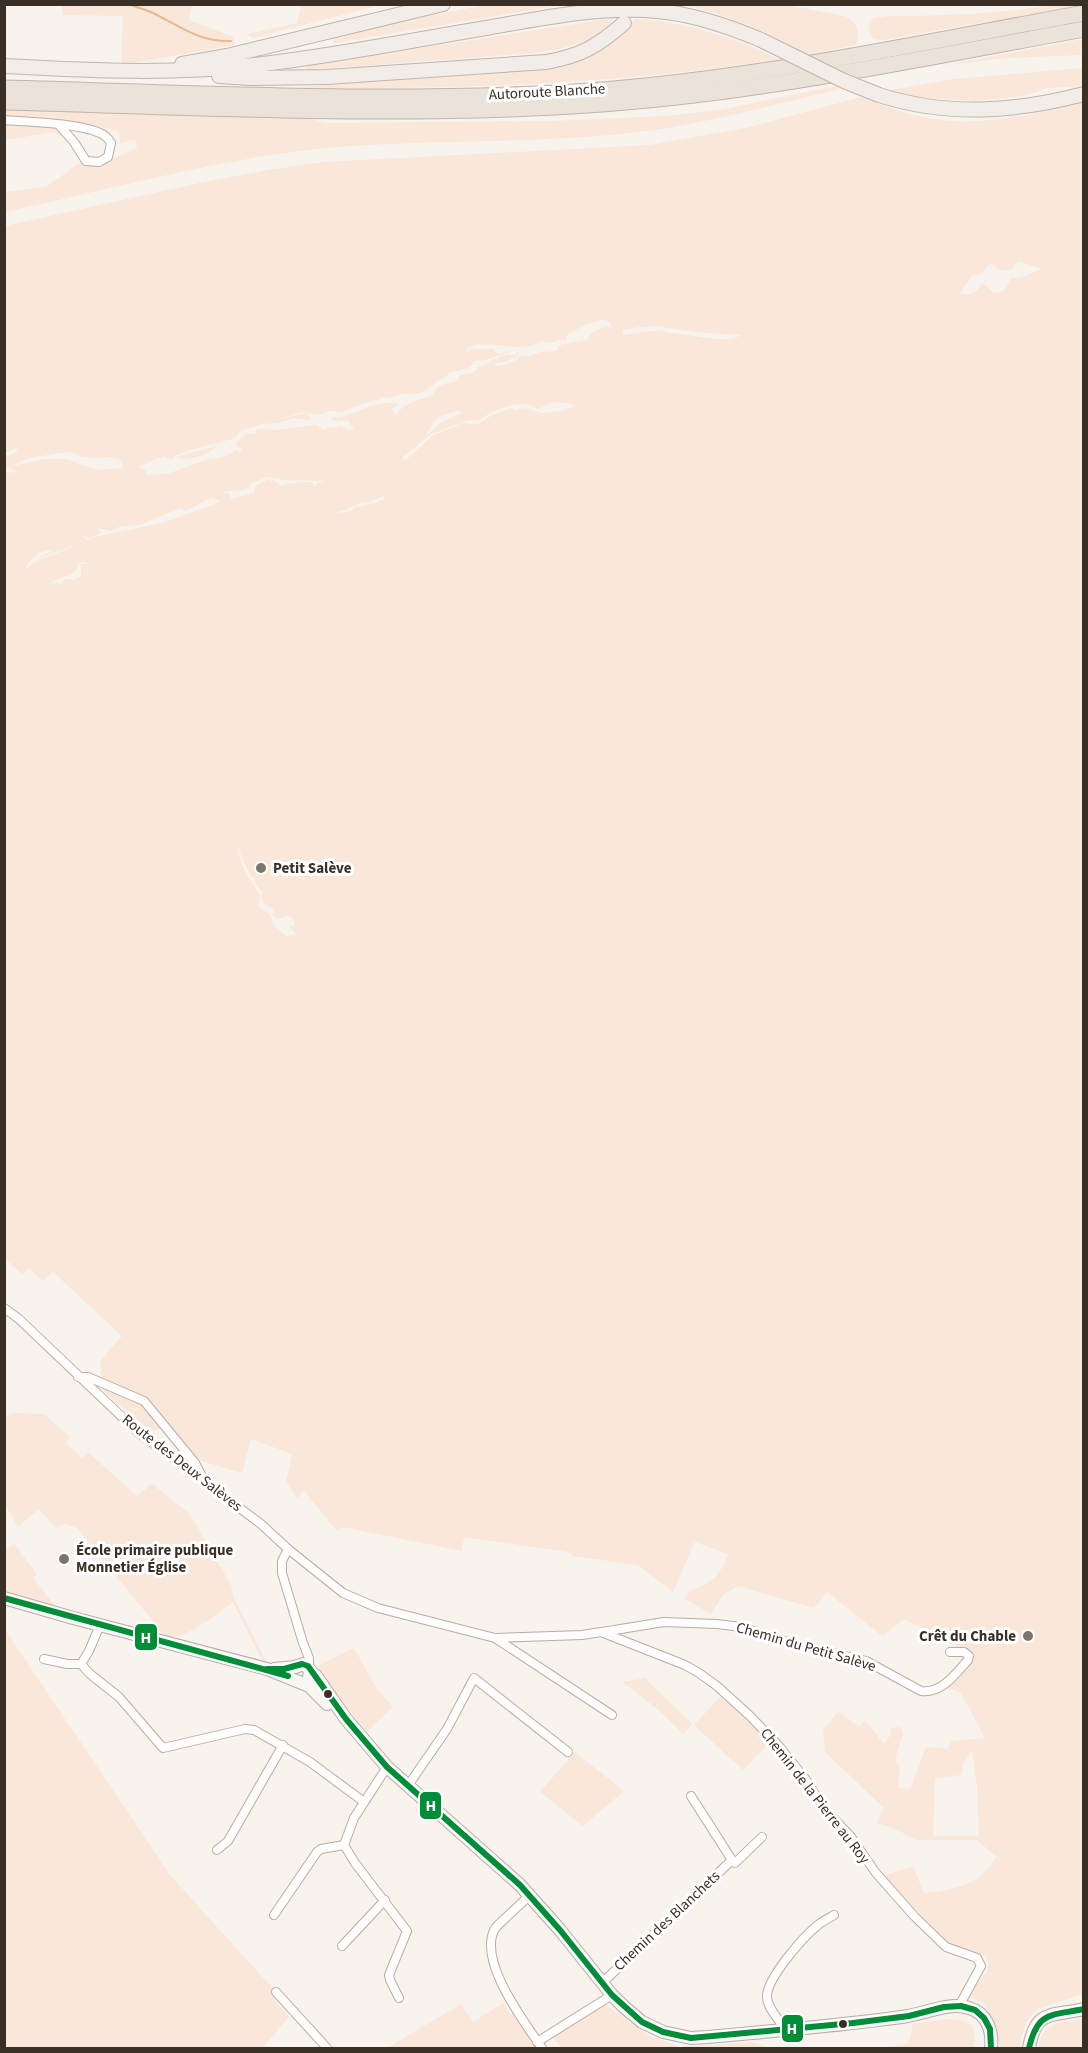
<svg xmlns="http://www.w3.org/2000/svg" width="1088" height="2053" viewBox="0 0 1088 2053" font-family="'Source Sans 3',sans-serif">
  <rect width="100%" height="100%" fill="#f9f3ee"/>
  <g fill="#f9e7d9" fill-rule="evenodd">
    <polygon points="62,5 192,5 189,20 234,37 234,45 121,65 123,16 63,15"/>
    <polygon points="301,5 301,4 381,5 253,38 247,34 297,23"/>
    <polygon points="485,5 562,5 334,43 333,38 403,21"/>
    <polygon points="685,5 787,5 845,16 855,23 857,29 858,40 855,45 851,46 808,55 763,31 714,13"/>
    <path d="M 1053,5 L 1082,5 L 883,40 L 873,39 L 868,27 L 874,18 L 887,16 C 945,16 996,14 1053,5 Z"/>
    <path d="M 613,18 C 608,42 554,50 534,53 L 307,70 L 307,66 Z"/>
    <path d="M 635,19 C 690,23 729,36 779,59 C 619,85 458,89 296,88 L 336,84 L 337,80 L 525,69 L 618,36 Z"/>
    <polygon points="1083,39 1083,55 1007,58 941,66"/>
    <polygon points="1083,68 1083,79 1081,86 1047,88 1024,96 974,101 918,97 886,91 953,79"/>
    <path d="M 835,86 L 840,89 C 764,107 688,129 610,135 C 512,144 413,139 315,149 C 211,161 107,190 5,212 L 5,192 L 46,187 L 81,162 L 101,164 L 137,148 L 135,139 L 120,143 L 119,131 L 48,117 L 5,116 L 5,110 L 307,118 L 326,123 L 551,121 L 667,116 L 720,110 Z"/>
    <path d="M 861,97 C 883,105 905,114 928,118 C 981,128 1032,115 1083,101 L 1083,1994 L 1038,2009 C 1023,2022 1023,2030 1021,2048 L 1000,2048 L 996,2026 L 984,2004 L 970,1997 C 972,1981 997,1973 985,1956 L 952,1946 L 883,1876 L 913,1866 L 924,1893 C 943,1892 965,1887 981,1876 C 987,1871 992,1863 997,1857 L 977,1840 L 917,1840 L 891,1827 L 876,1823 L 884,1808 L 825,1752 L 823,1730 L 838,1712 L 859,1726 L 865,1720 L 884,1744 L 892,1733 L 890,1728 L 900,1727 L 903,1733 L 895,1760 L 900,1768 L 898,1788 L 910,1789 L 926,1747 L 948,1749 L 950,1741 L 985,1738 L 960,1692 L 947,1688 L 975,1653 L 953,1645 L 905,1619 L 882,1636 L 827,1592 L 814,1608 L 738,1586 L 723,1595 L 711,1614 L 685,1599 L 689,1591 C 712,1584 720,1576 728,1554 L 695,1542 L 673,1592 L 638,1565 L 572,1556 L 572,1553 L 561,1551 L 464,1537 L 462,1551 L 342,1527 L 337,1531 L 304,1491 L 297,1498 L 286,1482 L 292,1454 L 251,1439 L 242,1473 L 198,1460 L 170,1427 L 151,1431 L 103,1391 L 100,1361 L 122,1336 L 53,1272 L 43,1281 L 29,1268 L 22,1274 L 5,1259 L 4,610 L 6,608 L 4,608 L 4,473 L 18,472 L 8,468 L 5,469 L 4,455 L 11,455 L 18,451 L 16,448 L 5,453 L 5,226 L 199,183 L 268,170 L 324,162 L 650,145 L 750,127 ZM 1019,261 L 1041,269 L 1020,278 L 1011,278 C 1006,287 1005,293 994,293 L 984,284 L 981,285 C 977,293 968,296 959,294 L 972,276 L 982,274 L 990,263 L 1000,270 L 1012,270 L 1016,263 ZM 604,319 L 611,324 L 612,328 L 606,326 L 590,334 L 588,340 L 560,345 L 557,351 L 541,352 L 530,356 L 518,356 L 516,361 L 499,366 L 495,365 L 496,363 L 506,362 L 511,358 L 515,359 L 519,353 L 517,352 L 515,355 C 509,354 504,356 499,357 L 498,359 L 493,359 L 486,365 L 477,367 L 478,369 L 472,373 L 460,375 L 457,381 L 438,386 L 433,395 L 412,402 L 402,408 L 396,415 L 391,409 L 399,404 C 378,400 368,408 350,414 C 344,416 336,417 330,418 L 336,421 L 348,421 L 354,429 L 349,430 L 341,426 L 336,428 L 328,427 L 324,430 L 316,425 L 275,430 L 257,429 L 255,434 L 247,434 L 236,442 L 236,446 L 242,449 L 241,453 L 236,450 C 229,455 219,461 211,458 L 167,474 L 147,475 L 145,469 L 137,468 C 149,464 151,459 166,456 L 167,459 L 174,458 L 174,456 L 190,450 L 236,438 L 240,431 L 263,424 L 279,423 L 294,418 L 310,420 L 311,417 L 305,413 L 277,420 L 302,412 L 318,415 L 331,411 L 342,412 L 373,400 L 377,401 L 380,400 L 379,397 L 391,398 L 402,394 L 421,393 L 450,373 L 470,367 L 474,361 L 485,360 L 514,351 L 498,354 L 493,349 L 470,349 L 468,354 L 466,349 C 489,336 518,356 541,341 L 549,343 L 564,339 L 566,341 L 567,335 L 586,324 ZM 639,327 C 647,328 656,325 663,327 C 689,332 715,334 741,335 C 725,346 688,332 669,333 L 661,330 L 623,335 L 623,330 ZM 552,402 L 567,403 L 575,406 L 561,411 L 543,413 L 523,408 L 514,411 L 514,409 L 511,408 L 492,415 L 479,424 L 464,423 L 433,435 L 407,459 L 403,460 L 403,457 L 431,434 L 470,420 L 480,420 C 489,412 510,403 523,404 C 528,404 533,407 538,409 ZM 457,411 L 463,412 L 440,423 L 424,438 L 438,417 ZM 67,452 C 74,452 78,457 86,457 C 98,459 109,455 121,460 L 122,468 L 98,470 L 81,465 L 68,459 L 43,459 L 9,467 L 29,458 ZM 267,477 L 285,480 L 323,481 L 323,482 L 317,483 L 315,487 L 312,482 L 299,482 L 293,484 L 289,483 L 281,486 L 271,478 L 272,482 L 269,479 L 255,486 L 254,493 L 230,499 L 231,496 L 228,493 L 221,494 L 226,491 L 244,490 L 252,486 L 249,484 ZM 384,496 L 385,499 L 378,501 L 376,503 L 355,507 L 351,511 L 333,514 L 365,502 L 366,503 ZM 213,497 L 216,500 L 220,500 L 215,504 L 165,522 L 90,538 L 88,541 L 83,536 L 89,538 L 102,533 L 96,528 L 111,531 L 121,526 L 140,525 L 180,508 L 182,508 L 183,511 C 193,509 203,501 213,497 ZM 73,546 L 73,547 L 34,562 L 26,570 C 28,558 41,550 53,550 L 36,559 ZM 82,562 L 88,564 L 81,564 L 81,576 L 74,580 L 65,579 L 61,584 L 57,582 L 50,584 C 59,576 76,577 78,565 ZM 237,846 L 251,877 L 255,878 L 256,884 L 263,893 L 261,896 L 264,904 L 274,909 L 272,916 L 278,919 L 287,916 L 292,917 L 295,926 L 289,926 L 297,935 L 286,936 L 273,925 L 270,914 L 261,909 L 258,902 L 260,895 C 248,877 241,868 237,846 ZM 972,1750 L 977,1786 L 979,1836 L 933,1836 L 935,1778 L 962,1775 L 963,1764 Z"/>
    <polygon points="4,124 55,128 64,134 62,137 54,132 5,140"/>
    <path d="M 217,446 C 208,455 187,462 176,457 Z"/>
    <path d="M 12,1413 L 44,1414 L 70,1437 L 66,1443 L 82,1458 L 88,1452 L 137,1496 L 152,1484 L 190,1514 L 231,1585 L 233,1597 L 267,1663 L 262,1660 L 233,1602 C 218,1613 184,1642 165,1636 L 77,1528 L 65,1524 L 56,1528 L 39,1509 L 18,1527 L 5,1505 L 4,1418 Z"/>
    <polygon points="14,1544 37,1574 33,1578 56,1607 15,1595 5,1590 5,1550"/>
    <polygon points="4,1628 170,1875 276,1992 275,2001 289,2017 265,2045 268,2048 5,2048"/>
    <polygon points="354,1648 375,1686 393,1707 367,1732 327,1681 318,1666"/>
    <polygon points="645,1678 692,1724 683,1734 655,1707 622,1682"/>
    <polygon points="722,1695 770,1742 743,1770 694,1725"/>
    <polygon points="575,1752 624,1791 583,1826 540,1792"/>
    <polygon points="503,2003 511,2015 514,2013 536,2048 387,2048 461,2004 473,2022"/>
    <polygon points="605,2004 646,2034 679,2047 752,2042 762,2045 766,2048 561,2048 553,2036"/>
    <path d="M 1083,2018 L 1083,2048 L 1038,2048 C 1042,2022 1061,2023 1083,2018 Z"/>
    <path d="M 947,2019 C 970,2022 979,2022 973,2048 L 879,2048 L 908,2044 L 913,2024 Z"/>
  </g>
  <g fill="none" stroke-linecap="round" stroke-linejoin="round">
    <path stroke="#e5b992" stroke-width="2" d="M 128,4 C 135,7 144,9 151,12 C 180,26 198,42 231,41"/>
    <g stroke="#b5aea7" stroke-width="10">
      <g id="street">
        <path d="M 4,120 C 31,122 77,123 100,133 C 105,135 108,138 111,143 L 108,157 L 99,162 L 86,161 L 74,142 L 59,125"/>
        <polyline points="4,1308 19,1319 139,1433 261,1524 288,1549 343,1593 378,1608 495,1638 582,1635 601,1632 685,1665 699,1673 717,1686 750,1716 779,1746 807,1781 823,1807 851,1837 876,1873 914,1916 946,1947 977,1958 981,1966 959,2006"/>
        <polyline points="78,1377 88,1377 144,1401 195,1463 204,1480"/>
        <polyline points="288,1549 282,1561 282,1573 303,1643 309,1658 309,1668"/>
        <polyline points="100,1625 89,1651 81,1664 90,1674 119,1697 163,1748 245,1729 254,1730 310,1762 364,1802"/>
        <path d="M 602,1632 L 664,1622 L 717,1624 L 741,1627 L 784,1641 L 866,1661 L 921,1691 C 942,1694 956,1673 968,1660 L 969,1656 L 964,1652 L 950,1652"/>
        <polyline points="495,1638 612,1715"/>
        <polyline points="44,1659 67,1664 81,1664"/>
        <polyline points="387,1767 354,1818 344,1845 355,1863 407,1931 389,1975 390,1980 399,1998"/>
        <polyline points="407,1787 447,1729 474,1678 568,1752"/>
        <polyline points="691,1796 732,1860"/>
        <polyline points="217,1850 228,1841 283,1745"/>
        <path d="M 530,1895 L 496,1927 C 475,1958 525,2023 542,2048"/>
        <polyline points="274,1915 317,1852 321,1849 344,1845"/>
        <polyline points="342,1946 385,1900"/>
        <polyline points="602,1983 732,1860 735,1863 762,1837"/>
        <polyline points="276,1992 327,2048"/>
        <path d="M 785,2030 C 780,2020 767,2008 767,1997 C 766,1979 804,1936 818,1925 C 823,1921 829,1918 834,1915"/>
        <polyline points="537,2042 612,1995"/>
      </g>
    </g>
    <g stroke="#b5aea7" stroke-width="14">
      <g id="secondary">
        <polyline points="4,1598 73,1618 267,1669 309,1686 327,1704"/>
        <polyline points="274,1669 295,1667 304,1664 310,1670 309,1678"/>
        <path d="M 311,1672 L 316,1676 L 346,1719 L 387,1767 L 520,1885 L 560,1930 L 612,1995 L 624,2007 L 642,2022 L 663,2032 L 691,2038 L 708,2037 C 772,2031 837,2026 901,2017 C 922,2015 948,2001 969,2008 C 987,2013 993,2031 991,2048"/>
        <path d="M 1029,2048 C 1036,2008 1051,2017 1084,2009"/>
      </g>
    </g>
    <g stroke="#c1b5ab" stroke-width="16">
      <g id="primary">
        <polyline points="182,64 227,56 443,4"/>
        <path d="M 4,66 C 95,71 181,75 271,63 C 343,54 414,40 486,28 C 542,18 600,6 657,11 C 693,14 728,26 761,40"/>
        <path d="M 219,76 L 251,78 L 327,77 L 546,62 C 581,56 598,46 624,23"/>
        <path d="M 879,95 C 948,117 1015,112 1084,94"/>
      </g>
    </g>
    <g stroke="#c1b5ab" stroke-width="17">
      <g id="highway">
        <path d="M 4,88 C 199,93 394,104 588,91 C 755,79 919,43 1084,13"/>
        <path d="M 4,102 C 199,107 394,118 588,105 C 755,94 919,59 1084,29"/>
      </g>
    </g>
    <use href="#street" stroke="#fefdfc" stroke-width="8"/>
    <use href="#secondary" stroke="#f8f5f2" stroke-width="12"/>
    <use href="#primary" stroke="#f2ede8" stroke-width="14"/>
    <use href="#highway" stroke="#ebe2da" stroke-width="15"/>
    <g stroke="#c1b5ab" stroke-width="16" stroke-linecap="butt">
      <polyline id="primary-bridge" points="761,40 844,81 879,95"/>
    </g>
    <use href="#primary-bridge" stroke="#f2ede8" stroke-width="14"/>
    <g stroke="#fff" stroke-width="10">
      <g id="bus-1">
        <polyline points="4,1598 288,1676"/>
        <polyline points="267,1669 284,1669 302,1664 308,1666 346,1719 387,1767 520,1885 560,1930 612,1995 642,2022 663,2032 691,2038 853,2023 909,2016 944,2007 961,2006 975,2010 984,2018 990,2029 991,2048"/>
        <path d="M 1029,2048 C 1038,2010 1051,2016 1084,2009"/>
      </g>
    </g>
    <use href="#bus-1" stroke="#008d38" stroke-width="6"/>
  </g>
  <g fill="#7d746b" stroke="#fff" stroke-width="2">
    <circle cx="261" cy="868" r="6"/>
    <circle cx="64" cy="1559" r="6"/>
    <circle cx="1028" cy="1636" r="6"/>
  </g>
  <g fill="#3a2f25" stroke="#fff" stroke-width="2">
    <circle cx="328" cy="1694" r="5"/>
    <circle cx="843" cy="2024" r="5"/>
  </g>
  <g text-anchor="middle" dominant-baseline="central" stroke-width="6" stroke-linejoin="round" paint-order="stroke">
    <g font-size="15" fill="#3a2f25" stroke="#fff">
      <text transform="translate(547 92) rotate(-3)">Autoroute Blanche</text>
      <text transform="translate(182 1463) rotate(38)">Route des Deux Salèves</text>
      <text transform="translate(806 1647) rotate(16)">Chemin du Petit Salève</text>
      <text transform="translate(815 1796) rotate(52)">Chemin de la Pierre au Roy</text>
      <text transform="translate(667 1921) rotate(-43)">Chemin des Blanchets</text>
    </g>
    <g font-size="15" font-weight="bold" fill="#3a2f25" stroke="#fff" text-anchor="start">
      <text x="273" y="868">Petit Salève</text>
      <text x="76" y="1550">École primaire publique<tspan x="76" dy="17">Monnetier Église</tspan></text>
      <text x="1016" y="1636" text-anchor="end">Crêt du Chable</text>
    </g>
  </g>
  <g stroke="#fff" stroke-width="2">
    <rect x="134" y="1623" width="24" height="28" rx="6" fill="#008d38"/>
    <rect x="419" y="1791" width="23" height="29" rx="6" fill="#008d38"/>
    <rect x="781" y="2014" width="23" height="29" rx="6" fill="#008d38"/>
  </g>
  <g font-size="16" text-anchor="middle" font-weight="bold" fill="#fff">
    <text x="146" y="1643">H</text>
    <text x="431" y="1811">H</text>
    <text x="792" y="2034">H</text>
  </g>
  <rect width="1088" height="2053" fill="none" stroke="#3a2f25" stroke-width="12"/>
</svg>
